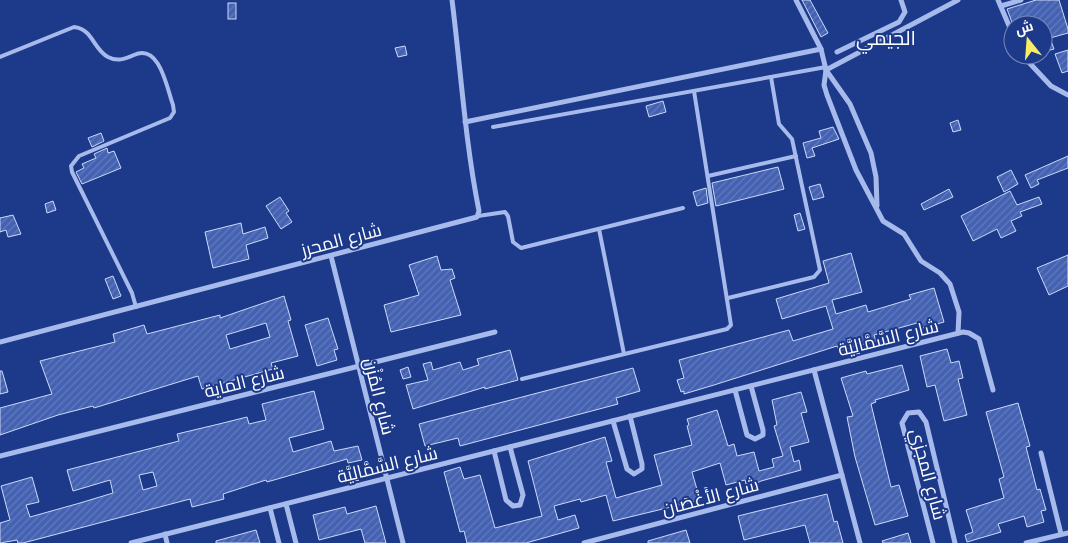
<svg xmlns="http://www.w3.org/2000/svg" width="1068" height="543" viewBox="0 0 1068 543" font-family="'Noto Sans',Cairo,sans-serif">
  <defs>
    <pattern id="building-hatch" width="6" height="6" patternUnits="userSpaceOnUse" patternTransform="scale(1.25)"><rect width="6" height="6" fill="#4562b2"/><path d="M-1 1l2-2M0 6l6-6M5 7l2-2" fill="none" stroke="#617abe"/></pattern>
  </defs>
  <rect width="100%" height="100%" fill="#1d3989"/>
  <g fill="url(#building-hatch)" stroke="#ccd9f9" fill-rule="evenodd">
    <polygon points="802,0 810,0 828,33 821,37"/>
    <polygon points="1036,0 1059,0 1068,29 1068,33 1050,38 1054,49 1043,52 1043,25 1013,25 1007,9"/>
    <rect x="228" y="3" width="8" height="16"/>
    <polygon points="405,46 407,55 398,57 395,48"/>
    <polygon points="1068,50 1068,71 1062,73 1055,54"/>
    <polygon points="663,101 666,112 649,117 646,106"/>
    <polygon points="958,120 961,130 953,132 950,123"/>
    <polygon points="833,127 839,139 812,148 815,156 807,158 803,143 821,138 819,131"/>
    <polygon points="101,133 104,141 92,147 88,138"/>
    <polygon points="107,148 108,153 114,151 121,168 82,184 76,172 84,168 82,164 96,158 94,154"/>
    <polygon points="1068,156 1068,168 1037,180 1039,184 1031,188 1025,175"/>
    <polygon points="778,167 784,189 716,206 712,183"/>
    <polygon points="1011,170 1018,184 1004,192 997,177"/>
    <polygon points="820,184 824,197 813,200 809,187"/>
    <polygon points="706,188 708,203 697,206 693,192"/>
    <polygon points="949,189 953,197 924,210 921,204"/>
    <polygon points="1010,191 1017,205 1039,197 1042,204 1020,212 1022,216 1011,221 1016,231 1001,238 997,229 973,241 961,216"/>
    <polygon points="280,197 289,211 286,213 292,222 281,229 266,206"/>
    <polygon points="53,201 56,210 47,213 45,204"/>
    <polygon points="800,213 805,229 798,231 794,215"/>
    <polygon points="13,215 21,234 8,237 6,230 0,232 0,218"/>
    <polygon points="241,223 243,234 265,227 268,238 246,245 249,259 213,268 205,232"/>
    <polygon points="851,253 862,292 832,300 836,314 866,305 868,312 911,299 909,295 934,288 944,322 919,329 917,323 874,335 876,341 839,351 837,346 714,385 684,394 684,391 681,392 677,380 684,378 679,360 789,330 793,341 833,329 826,306 782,319 776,299 829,283 823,261"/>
    <polygon points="1068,255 1068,286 1049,295 1037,268"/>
    <polygon points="437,256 441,270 452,269 455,278 450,280 461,315 391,332 384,305 419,295 409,265"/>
    <polygon points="113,276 121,296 113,299 105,279"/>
    <path d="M 284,296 L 291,320 L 288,321 L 298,356 L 271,363 L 273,369 L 202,389 L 198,376 L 94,408 L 93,406 L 58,415 L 0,435 L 0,408 L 52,394 L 40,361 L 115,342 L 113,334 L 144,325 L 147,334 L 220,315 L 220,318 ZM 266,323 L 270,337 L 230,349 L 226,335 Z"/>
    <polygon points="328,318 338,349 334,350 337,360 317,366 305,325"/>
    <polygon points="947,349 951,363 959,361 963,378 958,379 967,415 944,421 935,385 927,387 920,356"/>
    <polygon points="510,350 518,380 485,389 485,387 413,409 406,385 428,380 423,364 431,362 433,370 460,362 463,370 479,365 477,359"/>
    <polygon points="902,365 909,390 875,400 876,402 871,404 891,487 899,485 908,516 875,525 855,457 847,417 853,416 841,378 866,371 867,374"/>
    <polygon points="408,367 411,377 403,379 400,370"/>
    <polygon points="633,368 640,391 616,398 618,404 460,446 458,438 425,446 419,424"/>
    <polygon points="0,371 2,371 8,392 0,394"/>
    <path d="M 314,391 L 324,429 L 289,438 L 293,452 L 331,441 L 334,451 L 358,446 L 362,460 L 348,463 L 347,459 L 267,482 L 266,480 L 223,494 L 224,499 L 192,507 L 190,499 L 23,543 L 18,543 L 17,540 L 0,543 L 0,523 L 10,520 L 1,486 L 32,477 L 39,502 L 26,505 L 30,517 L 80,503 L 113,493 L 110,480 L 73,491 L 67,470 L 179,441 L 177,434 L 219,424 L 247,417 L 249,424 L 266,420 L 262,404 ZM 153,472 L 157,486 L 143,490 L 139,475 Z"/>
    <polygon points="801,392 807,412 801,413 809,442 790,447 794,462 799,460 801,470 761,481 747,488 745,480 726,485 720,463 692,472 700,500 613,521 606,495 581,502 580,499 554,506 558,520 575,515 579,528 526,543 467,543 464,531 460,532 444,472 460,467 464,479 480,475 495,528 542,516 528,461 605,437 612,461 606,462 616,498 662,485 654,455 692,445 687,426 689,425 687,419 717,410 728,446 734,444 737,456 754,452 759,471 774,467 772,459 783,456 774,426 777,425 772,400"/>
    <polygon points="1018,403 1030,446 1026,447 1037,490 1040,489 1046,510 1041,511 1044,522 1027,527 1024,516 998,524 1001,532 967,542 965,535 973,532 966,510 1004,498 999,479 1004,477 986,412"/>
    <polygon points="827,494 834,522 837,521 843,543 810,543 805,525 744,540 738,516"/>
    <polygon points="376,506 386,543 365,543 361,529 319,540 313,515 345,507 347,514"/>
    <polygon points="256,530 260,543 216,543 216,541"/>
    <polygon points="686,530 690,543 648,543 648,541"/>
    <polygon points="908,533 911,543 883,543 882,541"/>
  </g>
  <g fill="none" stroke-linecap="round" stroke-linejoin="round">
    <g stroke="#a7baec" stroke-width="4">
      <path d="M 0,57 L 74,27 C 93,29 93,49 108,57 C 117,62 125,59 134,55 C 160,43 167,89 173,105 L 174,112 L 170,118 L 79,156 L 71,166 L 72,172 L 132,293 L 136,307"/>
      <polyline points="493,127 826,67"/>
      <polyline points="708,176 796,156"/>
      <polyline points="478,216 505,212 508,216 513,242 521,248 683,208"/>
      <polyline points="599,229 624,354"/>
      <polyline points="728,298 814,277 820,270 792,139 779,124 771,77"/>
      <polyline points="522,379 727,329 731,325 694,91"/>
    </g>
    <g stroke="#a7baec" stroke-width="5">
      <polyline points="796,0 821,49 826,70 850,104 871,153 876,177 877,206"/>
      <polyline points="998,0 1013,35"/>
      <polyline points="1001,6 1021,0"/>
      <polyline points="837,52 899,22 905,12 901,0"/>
      <polyline points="1022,55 1051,86 1068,95"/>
      <polyline points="826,70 824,85 827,95 856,170 883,221 904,234 921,261 940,273 950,284 959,312 958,333"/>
      <polyline points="826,70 958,0"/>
      <polyline points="465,122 821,49"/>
      <polyline points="331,256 403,543"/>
      <path d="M 0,342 L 477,217 L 479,211 C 465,141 461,71 452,0"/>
      <polyline points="814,370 860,543"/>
      <polyline points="735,390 747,435 755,439 763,435 763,430 751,386"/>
      <polyline points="613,421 627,469 634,474 642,469 642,464 630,416"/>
      <polyline points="494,451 506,500 513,506 520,505 523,495 510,447"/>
      <polyline points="1041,453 1061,534"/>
      <polyline points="0,456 495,332"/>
      <polyline points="286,504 296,543"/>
      <polyline points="270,508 279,543"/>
      <polyline points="165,534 167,543"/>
      <polyline points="131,543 963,332 969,333 979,339 993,390"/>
      <polyline points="584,543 842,475"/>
      <polyline points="933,543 902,423 908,413 919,412 926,422 955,543"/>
      <polyline points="1026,543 1068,533"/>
    </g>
  </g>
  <g text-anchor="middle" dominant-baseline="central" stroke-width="4" stroke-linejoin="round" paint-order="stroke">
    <g font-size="18" fill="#fff" stroke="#1d3989">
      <text transform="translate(341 239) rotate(-15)">شارع المحرز</text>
      <text transform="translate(888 337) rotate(-14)">شارع السَّمَّالِيَّة</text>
      <text transform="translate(244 381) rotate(-14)">شارع الماية</text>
      <text transform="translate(380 396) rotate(76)">شارع المُزْن</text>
      <text transform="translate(387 464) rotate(-14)">شارع السَّمَّالِيَّة</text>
      <text transform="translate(929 474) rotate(75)">شارع المجزي</text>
      <text transform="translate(710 496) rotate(-15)">شارع الأَغْصَان</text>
    </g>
    <g font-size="20" fill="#fff" stroke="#1d3989">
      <text x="886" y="37">الجيمي</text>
    </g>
  </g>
  <g transform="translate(1028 40) rotate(343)"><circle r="24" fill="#1d3989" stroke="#7788b8"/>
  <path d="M0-4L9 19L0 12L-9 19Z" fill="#fceb65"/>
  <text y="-8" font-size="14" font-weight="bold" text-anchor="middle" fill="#ffffff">ش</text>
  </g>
</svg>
